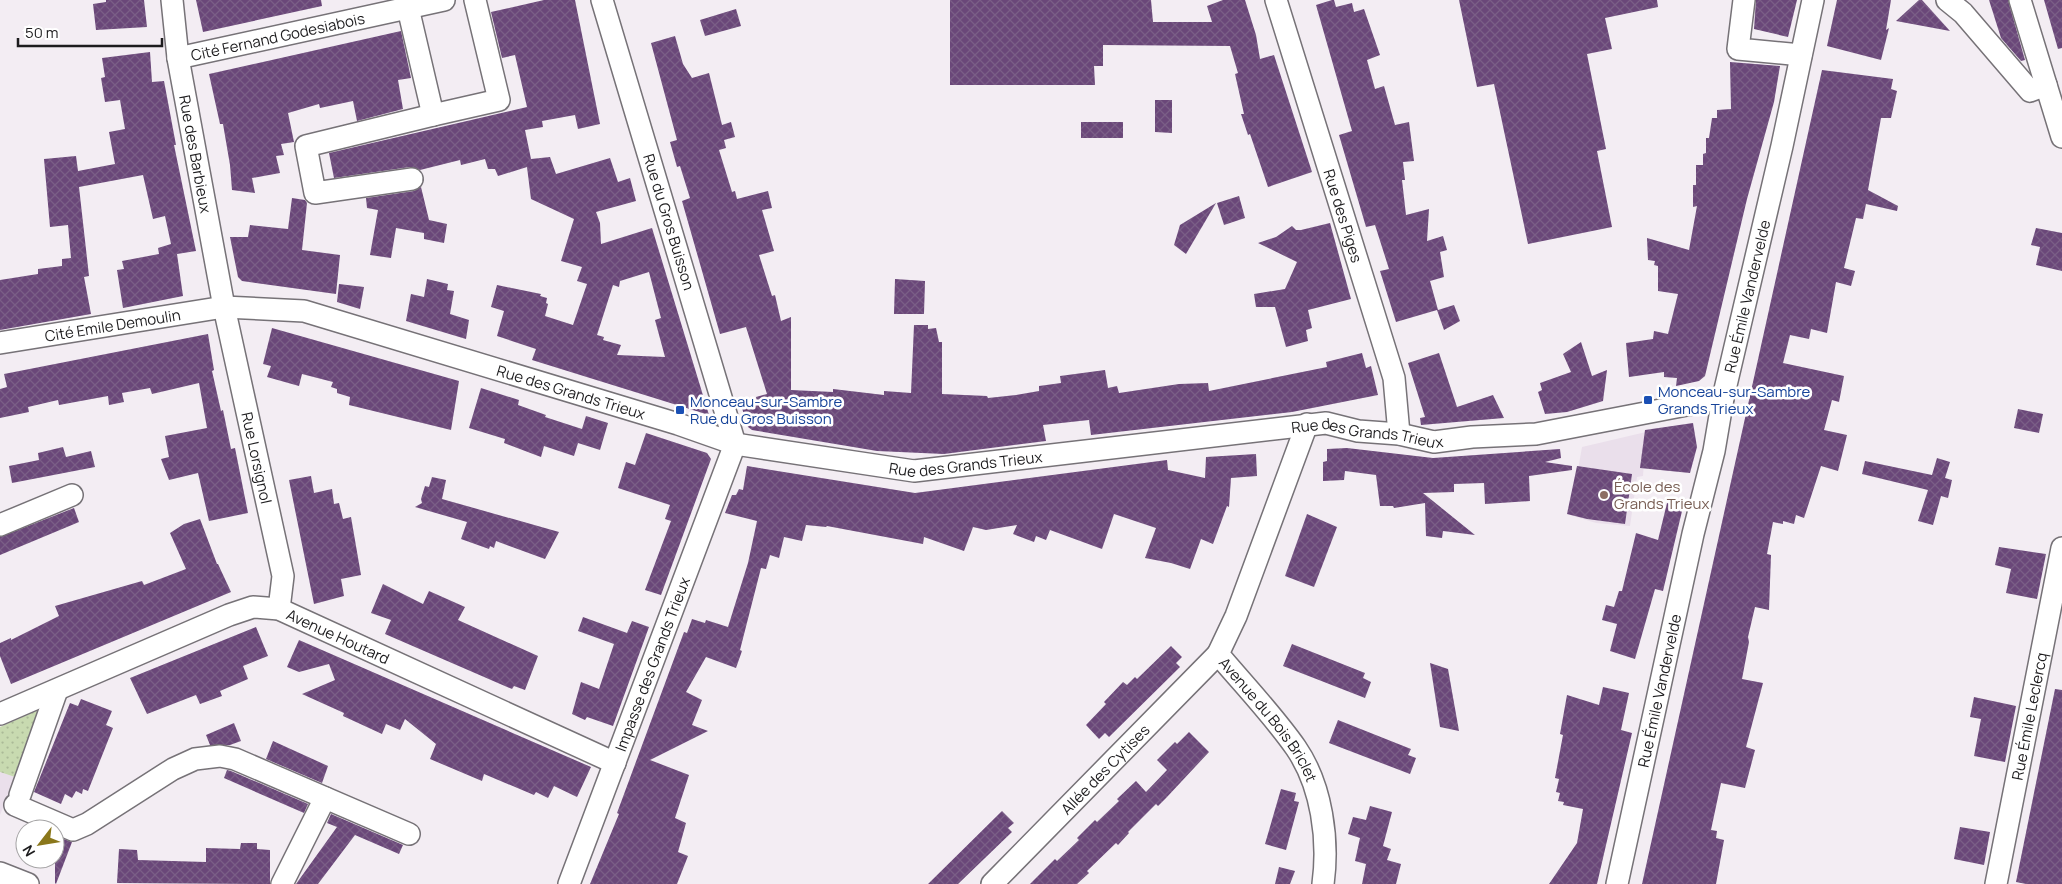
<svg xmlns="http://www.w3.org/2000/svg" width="2062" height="884" viewBox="0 0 2062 884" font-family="Manrope,sans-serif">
  <defs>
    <pattern id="grass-dots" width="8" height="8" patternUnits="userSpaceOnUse" patternTransform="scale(1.25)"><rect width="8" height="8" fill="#c8dab0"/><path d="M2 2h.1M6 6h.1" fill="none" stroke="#abba97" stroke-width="1.8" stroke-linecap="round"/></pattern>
    <pattern id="building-cross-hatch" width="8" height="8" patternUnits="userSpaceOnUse" patternTransform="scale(1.25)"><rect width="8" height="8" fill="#6a4779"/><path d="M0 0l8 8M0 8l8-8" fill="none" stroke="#7a5e86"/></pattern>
  </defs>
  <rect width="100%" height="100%" fill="#f3edf3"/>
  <g fill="#eadfeb">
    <polygon points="1646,432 1643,476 1637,477 1630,526 1596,523 1570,515 1582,447"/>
    <polygon points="0,772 15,777 0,815"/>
  </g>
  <polygon fill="url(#grass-dots)" points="43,708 15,777 0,772 0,727"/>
  <g fill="url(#building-cross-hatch)" fill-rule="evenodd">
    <polygon points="106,0 144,0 147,27 96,30 93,4 106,2"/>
    <polygon points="196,0 321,0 322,6 203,32"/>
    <path d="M 544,0 L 575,0 L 600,124 L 578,129 L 575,115 L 542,121 L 543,127 L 525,130 L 531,159 L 550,157 L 556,174 L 610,158 L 618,182 L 630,178 L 636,201 L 596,212 L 600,223 L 601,244 L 652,228 L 709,415 L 532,360 L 536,349 L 497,336 L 504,311 L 491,307 L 497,285 L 541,294 L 540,296 L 547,298 L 546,303 L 548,304 L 545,316 L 573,325 L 587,284 L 577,281 L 582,267 L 561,261 L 574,219 L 531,199 L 527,167 L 498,176 L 495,169 L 488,169 L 485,159 L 461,165 L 460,160 L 420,170 L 410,167 L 334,178 L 329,153 L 527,107 L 515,55 L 502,58 L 491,12 ZM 649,272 L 661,318 L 655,320 L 665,357 L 617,355 L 621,345 L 603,340 L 604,337 L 597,335 L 613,285 L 619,287 L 620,281 Z"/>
    <polygon points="950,0 1151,0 1153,22 1212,22 1207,6 1223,0 1245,0 1256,35 1260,59 1274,55 1312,172 1268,187 1250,134 1248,135 1241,114 1244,114 1235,74 1238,73 1230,46 1103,45 1103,66 1094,66 1095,85 950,85"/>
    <polygon points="1332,0 1334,0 1336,7 1352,3 1354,12 1364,9 1380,55 1367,60 1375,89 1384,86 1395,125 1409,122 1414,161 1403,162 1405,180 1402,180 1406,215 1429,209 1427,241 1443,236 1447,250 1440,252 1444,277 1430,281 1438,310 1454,305 1460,321 1444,330 1437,310 1396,322 1380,271 1389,269 1375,225 1366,227 1339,135 1352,131 1316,5"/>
    <polygon points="1459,0 1657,0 1658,7 1605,18 1612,49 1587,54 1606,149 1597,151 1612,227 1528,244 1494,84 1477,87"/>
    <polygon points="1756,0 1797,0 1788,37 1754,29"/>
    <polygon points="1837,0 1891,0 1886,30 1889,28 1881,60 1827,46"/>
    <polygon points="1919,0 1922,0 1950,31 1896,21"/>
    <polygon points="1989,0 2008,0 2025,60 2021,61 2001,38"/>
    <polygon points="2044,0 2062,0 2062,48 2058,49"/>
    <polygon points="736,9 741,26 705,36 700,20"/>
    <polygon points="401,31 411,78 398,80 403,109 357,121 353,101 320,108 319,104 288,113 294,142 281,144 284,155 276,156 280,173 252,178 255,193 232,190 230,165 223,124 220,124 209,74"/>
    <polygon points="675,36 683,64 692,78 709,73 722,125 731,122 735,137 724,140 726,148 719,150 732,192 735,191 737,199 768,191 772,208 762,210 774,251 759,255 772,296 775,295 781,321 791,317 791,390 833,392 833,389 884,395 884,391 911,393 914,325 928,325 928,329 936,328 939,342 942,342 942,394 987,396 988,398 1016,395 1039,391 1039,386 1061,383 1060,376 1105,370 1108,388 1117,386 1119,393 1179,384 1208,383 1209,391 1327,367 1326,362 1362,353 1366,368 1371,366 1378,395 1292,412 1091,435 1089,420 1043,425 1046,441 944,454 877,451 752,430 748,427 741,405 757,401 756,397 767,394 746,327 720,334 682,201 690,198 680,166 677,167 670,142 677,140 651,43"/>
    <polygon points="150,52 152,82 164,81 176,145 174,145 196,251 177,254 183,296 123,308 117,270 124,269 122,261 159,254 158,248 171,244 165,216 153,219 143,175 79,187 89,276 84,277 91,314 0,330 0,280 38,274 38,269 62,266 62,259 71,258 68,225 50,227 44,159 76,156 78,171 115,164 109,132 125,129 120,100 105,102 101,78 105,77 102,58"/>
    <polygon points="1730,62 1780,66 1774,102 1747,199 1705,376 1699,381 1676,386 1677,378 1664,377 1664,372 1629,377 1626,343 1653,339 1654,331 1668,334 1678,294 1658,291 1658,266 1654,265 1655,261 1648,260 1647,238 1689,250 1697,206 1693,207 1693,185 1696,185 1696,165 1703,165 1703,154 1706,153 1706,138 1709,138 1712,118 1717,118 1717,110 1731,109"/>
    <polygon points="1822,70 1893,79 1891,89 1897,91 1891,118 1881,118 1868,190 1898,206 1897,211 1866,204 1863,219 1856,218 1844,268 1855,271 1851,286 1836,282 1827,333 1811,329 1809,339 1790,335 1783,363 1844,376 1839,402 1832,400 1824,430 1847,435 1838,471 1821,466 1804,518 1796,515 1794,524 1783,521 1783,524 1773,522 1767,554 1771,555 1769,610 1755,607 1748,637 1749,642 1742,679 1763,683 1746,747 1755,750 1745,788 1721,783 1711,830 1717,831 1716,838 1724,840 1716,884 1642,884"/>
    <polygon points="1155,100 1172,100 1172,133 1155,132"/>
    <rect x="1081" y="122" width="42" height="16"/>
    <polygon points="421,187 429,220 447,224 444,243 424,239 424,233 396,228 391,258 370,255 378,210 367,208 366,198 414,191"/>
    <polygon points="1239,196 1245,218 1224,225 1217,203"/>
    <polygon points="292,198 305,200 307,203 302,250 340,255 336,294 242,281 238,277 230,237 248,237 250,225 288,229"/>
    <polygon points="1216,203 1186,254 1174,245 1180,225"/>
    <polygon points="1330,223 1351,299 1308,310 1312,328 1306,330 1308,341 1286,347 1275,307 1256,307 1254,294 1285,289 1297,262 1258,243 1276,237 1292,226 1296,230 1301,230"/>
    <polygon points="2036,228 2062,233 2062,271 2036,265 2040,247 2031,245"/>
    <polygon points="427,279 448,284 447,290 454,291 450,314 469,320 466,339 406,321 411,294 424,297"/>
    <polygon points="895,279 925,281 924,314 894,314"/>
    <polygon points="339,284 364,287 360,309 337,302"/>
    <polygon points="272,328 459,381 451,430 349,405 350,397 337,393 337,389 331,387 333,382 302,374 299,386 267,377 271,366 263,364"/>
    <polygon points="208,334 214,370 212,371 221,411 223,410 231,449 235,448 248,513 209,521 198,473 169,480 161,459 169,457 165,436 207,428 199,383 152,394 150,388 122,393 124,402 109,405 108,396 59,405 58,400 28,407 29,412 0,418 0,389 7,387 4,374"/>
    <polygon points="1581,342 1592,376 1607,370 1603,401 1567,412 1545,414 1538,392 1542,390 1540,383 1571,372 1563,354"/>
    <polygon points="1439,353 1457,407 1493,395 1504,418 1421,425 1420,418 1425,417 1408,363"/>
    <polygon points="481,388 519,400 518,405 546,415 545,417 582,429 586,416 608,423 600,450 578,443 574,456 544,446 541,457 504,443 505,439 469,428"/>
    <polygon points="2018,409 2043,414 2039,433 2014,428"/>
    <polygon points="1693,423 1697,447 1690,473 1640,468 1645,430"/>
    <polygon points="646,433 707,453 711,459 661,595 645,590 671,521 665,519 670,505 618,488 626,462 635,465"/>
    <polygon points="63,447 66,457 91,451 95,467 12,483 9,466 39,460 38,453"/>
    <polygon points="1347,448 1433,458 1560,449 1561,458 1545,462 1572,466 1572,470 1529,476 1530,501 1485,504 1484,483 1454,484 1454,492 1423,493 1475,535 1443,531 1442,538 1426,536 1425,503 1394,508 1393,506 1380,506 1376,475 1345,471 1344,480 1323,481 1323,462 1327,461 1327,449"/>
    <polygon points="1256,454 1257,476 1231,478 1229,507 1227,506 1213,544 1201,539 1190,569 1171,563 1145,558 1156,528 1114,514 1102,549 1050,530 1046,540 1036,536 1034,542 1013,534 1017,525 986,530 973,527 964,551 924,537 923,544 827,526 826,527 806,525 802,541 784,537 779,558 770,555 766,569 761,568 740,650 742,651 736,668 706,657 686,692 702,700 692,725 708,731 650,760 689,775 675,818 686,823 678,852 688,856 677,884 590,884 619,814 617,813 684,632 687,633 692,619 705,623 706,620 728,627 748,563 757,521 725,513 732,495 736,495 739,489 743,490 747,466 915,493 1167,460 1168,470 1205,478 1206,457"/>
    <polygon points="1937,458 1950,462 1945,478 1952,480 1948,498 1941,496 1933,525 1918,521 1928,490 1862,474 1865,461 1932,475"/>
    <polygon points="1577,466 1632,474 1625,524 1587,519 1567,514"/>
    <polygon points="311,476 314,493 332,489 334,504 339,503 343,519 351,517 361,575 341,579 344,596 314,604 289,480"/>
    <polygon points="432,477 446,480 442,499 559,532 545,559 496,541 494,548 490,546 489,549 461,539 467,522 415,507 422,503 421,499 425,486 429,487"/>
    <polygon points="1667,503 1683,507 1663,591 1655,589 1635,659 1610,651 1617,624 1602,620 1606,605 1614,607 1619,591 1622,591 1636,533 1658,540"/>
    <polygon points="74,508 79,522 0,555 0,537"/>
    <polygon points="1307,514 1337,527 1314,587 1285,576"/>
    <polygon points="200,519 217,564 218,564 231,592 11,684 0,656 0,643 11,638 11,640 59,616 55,606 142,581 144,585 186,569 170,533 184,524"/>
    <polygon points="1999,547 2046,554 2037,599 2006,593 2011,569 1995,565"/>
    <polygon points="383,584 423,604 429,591 465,607 458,620 538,656 525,690 514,686 512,689 385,634 391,620 371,613"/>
    <polygon points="583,617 627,633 632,621 649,627 613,726 587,717 585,720 572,714 581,682 599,689 614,644 578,631"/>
    <polygon points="256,627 268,656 243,666 248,679 220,691 222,696 200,704 196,695 147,714 130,678"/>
    <polygon points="299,640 591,767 577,797 554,786 548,798 536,792 534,795 484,774 482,781 430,759 436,744 405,719 400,730 386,724 382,734 343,716 344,713 302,694 335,680 329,664 299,672 287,667"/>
    <polygon points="1292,644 1365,673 1363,678 1371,682 1365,698 1283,666"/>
    <polygon points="1171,646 1182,657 1176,663 1180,667 1109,737 1105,733 1099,739 1086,725 1106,704 1104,702 1123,682 1127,685 1135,677 1137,679"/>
    <polygon points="1430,663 1448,669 1459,731 1440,727"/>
    <polygon points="1603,687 1629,693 1621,730 1632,733 1597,884 1549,884 1577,843 1583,809 1563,805 1564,802 1558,801 1560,793 1556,792 1559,779 1555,778 1563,735 1560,734 1567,695 1599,705"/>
    <polygon points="2055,689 2062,690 2062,884 2026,884 2016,882"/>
    <polygon points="1974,697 2016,706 2005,762 1974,756 1981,719 1970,717"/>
    <polygon points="81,699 112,711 106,725 113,728 88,791 83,789 82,794 76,791 72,798 65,794 61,804 34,792 70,703 78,706"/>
    <polygon points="1338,720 1411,749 1408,755 1416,758 1410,774 1329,743"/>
    <polygon points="234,723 241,741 230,745 210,745 206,735"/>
    <polygon points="1189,732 1209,752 1167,797 1158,806 1156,804 1128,832 1129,833 1118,845 1116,843 1087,871 1089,873 1077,884 1030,884 1055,859 1057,861 1079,840 1077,838 1095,820 1097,822 1119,801 1117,799 1136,781 1146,792 1167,770 1157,760 1175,742 1177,744"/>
    <polygon points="273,741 328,766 322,783 266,759"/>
    <polygon points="227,770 231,771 308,804 304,813 224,778"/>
    <polygon points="1281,789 1296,793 1294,801 1299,802 1286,850 1265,844"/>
    <polygon points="1370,806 1392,812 1383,846 1391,849 1387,860 1401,864 1396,884 1362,884 1366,864 1355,861 1360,838 1348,834 1353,817 1366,820"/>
    <polygon points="1002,811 1014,823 1008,828 1012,832 958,884 928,884"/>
    <polygon points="331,814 403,845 399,854 355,835 318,884 296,884 337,827 327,823"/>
    <polygon points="1960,827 1990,832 1984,865 1954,859"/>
    <polygon points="55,836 72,842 56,884 55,883"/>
    <polygon points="241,843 257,843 257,849 270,850 270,884 117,883 119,849 137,850 138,860 206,862 206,848 240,849"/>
    <polygon points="1279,867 1295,871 1290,884 1275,884"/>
  </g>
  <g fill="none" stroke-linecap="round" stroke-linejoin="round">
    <g stroke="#767277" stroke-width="24">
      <g id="minor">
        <path id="s1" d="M 172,0 L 178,58 L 224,307 L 283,576 L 279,609"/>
        <path id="s2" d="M 1276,0 L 1394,378 L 1399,434"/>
        <polyline points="1744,0 1738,49 1801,55"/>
        <polyline points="1947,0 1963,13 2030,91 2046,85"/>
        <polyline points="2020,0 2062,137"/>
        <polyline points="408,8 433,115 499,100 475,0"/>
        <path id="s3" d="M 178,58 L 444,0"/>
        <polyline points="412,179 315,193 306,146 433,115"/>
        <path id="s4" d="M 0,343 L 224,307 L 304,311 L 678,424 L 735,444 L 914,471 L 1326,423 L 1358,431 L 1399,434 L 1434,442 L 1472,437 L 1536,434 L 1723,398"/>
        <path id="s5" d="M 1307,424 L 1236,616 L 1218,654 C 1244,685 1273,715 1296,748 C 1322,786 1329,840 1323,884"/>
        <polyline points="0,525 72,495"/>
        <path id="s6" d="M 0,714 L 229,615 L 253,607 L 279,609 L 615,763"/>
        <polyline points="20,795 57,690"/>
        <polyline points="15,805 73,830 87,824 173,769 195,759 220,756 235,759 409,834"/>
        <polyline points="0,873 28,884"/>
        <polyline points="282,884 325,798"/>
        <path id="s7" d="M 569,884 L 735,444 L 602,0"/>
        <path id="s8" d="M 992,884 L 1218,654"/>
        <path id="s9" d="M 1617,884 L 1693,534 L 1714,451 L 1723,398 L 1782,146 L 1813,0"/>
        <path id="s10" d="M 1996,884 L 2062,548"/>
      </g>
    </g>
    <use href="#minor" stroke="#fff" stroke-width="21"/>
  </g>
  <g fill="#1a4fb4" stroke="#fff" stroke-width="2">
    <rect x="1643" y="395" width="10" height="10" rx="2.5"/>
    <rect x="675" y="405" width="10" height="10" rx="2.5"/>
  </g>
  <circle fill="#8d6e63" stroke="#fff" stroke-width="2" cx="1604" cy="495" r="5"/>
  <g text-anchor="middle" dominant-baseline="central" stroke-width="5" stroke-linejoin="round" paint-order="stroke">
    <g font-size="15" fill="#1d1c1e" stroke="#fff">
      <text stroke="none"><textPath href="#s3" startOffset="102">Cité Fernand Godesiabois</textPath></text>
      <text stroke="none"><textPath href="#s1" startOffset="156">Rue des Barbieux</textPath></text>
      <text stroke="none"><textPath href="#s2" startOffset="226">Rue des Piges</textPath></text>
      <text transform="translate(669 222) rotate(73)">Rue du Gros Buisson</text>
      <text stroke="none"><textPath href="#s9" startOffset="602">Rue Émile Vandervelde</textPath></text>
      <text stroke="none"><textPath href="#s4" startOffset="114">Cité Emile Demoulin</textPath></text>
      <text stroke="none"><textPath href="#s4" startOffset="586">Rue des Grands Trieux</textPath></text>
      <text stroke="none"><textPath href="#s4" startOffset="1396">Rue des Grands Trieux</textPath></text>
      <text stroke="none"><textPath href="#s1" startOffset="466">Rue Lorsignol</textPath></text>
      <text stroke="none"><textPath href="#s4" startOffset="991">Rue des Grands Trieux</textPath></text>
      <text stroke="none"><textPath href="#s6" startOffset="366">Avenue Houtard</textPath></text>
      <text stroke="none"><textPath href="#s7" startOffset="235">Impasse des Grands Trieux</textPath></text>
      <text stroke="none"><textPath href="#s9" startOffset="198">Rue Émile Vandervelde</textPath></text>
      <text stroke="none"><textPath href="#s10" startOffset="171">Rue Émile Leclercq</textPath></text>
      <text stroke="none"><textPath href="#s5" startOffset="330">Avenue du Bois Briclet</textPath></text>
      <text stroke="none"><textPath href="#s8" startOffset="161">Allée des Cytises</textPath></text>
    </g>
    <g font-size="15" fill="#164399" stroke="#fff" text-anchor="start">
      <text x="1658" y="391">Monceau-sur-Sambre<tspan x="1658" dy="17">Grands Trieux</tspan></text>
      <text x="690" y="401">Monceau-sur-Sambre<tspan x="690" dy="17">Rue du Gros Buisson</tspan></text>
    </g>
    <g font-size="15" fill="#785e54" stroke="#fff" text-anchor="start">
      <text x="1614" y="486">École des<tspan x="1614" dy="17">Grands Trieux</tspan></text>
    </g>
  </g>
  <g transform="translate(40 844) rotate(239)"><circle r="24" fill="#ffffff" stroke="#a5a4a5"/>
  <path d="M0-4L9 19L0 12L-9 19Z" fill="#8a771b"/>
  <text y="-8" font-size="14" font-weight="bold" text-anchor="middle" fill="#1d1c1e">N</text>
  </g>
  <path d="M18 38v8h144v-8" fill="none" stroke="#1d1c1e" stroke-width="2.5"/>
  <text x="25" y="38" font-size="15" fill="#1d1c1e" stroke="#ffffff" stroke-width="4" paint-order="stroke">50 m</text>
</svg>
